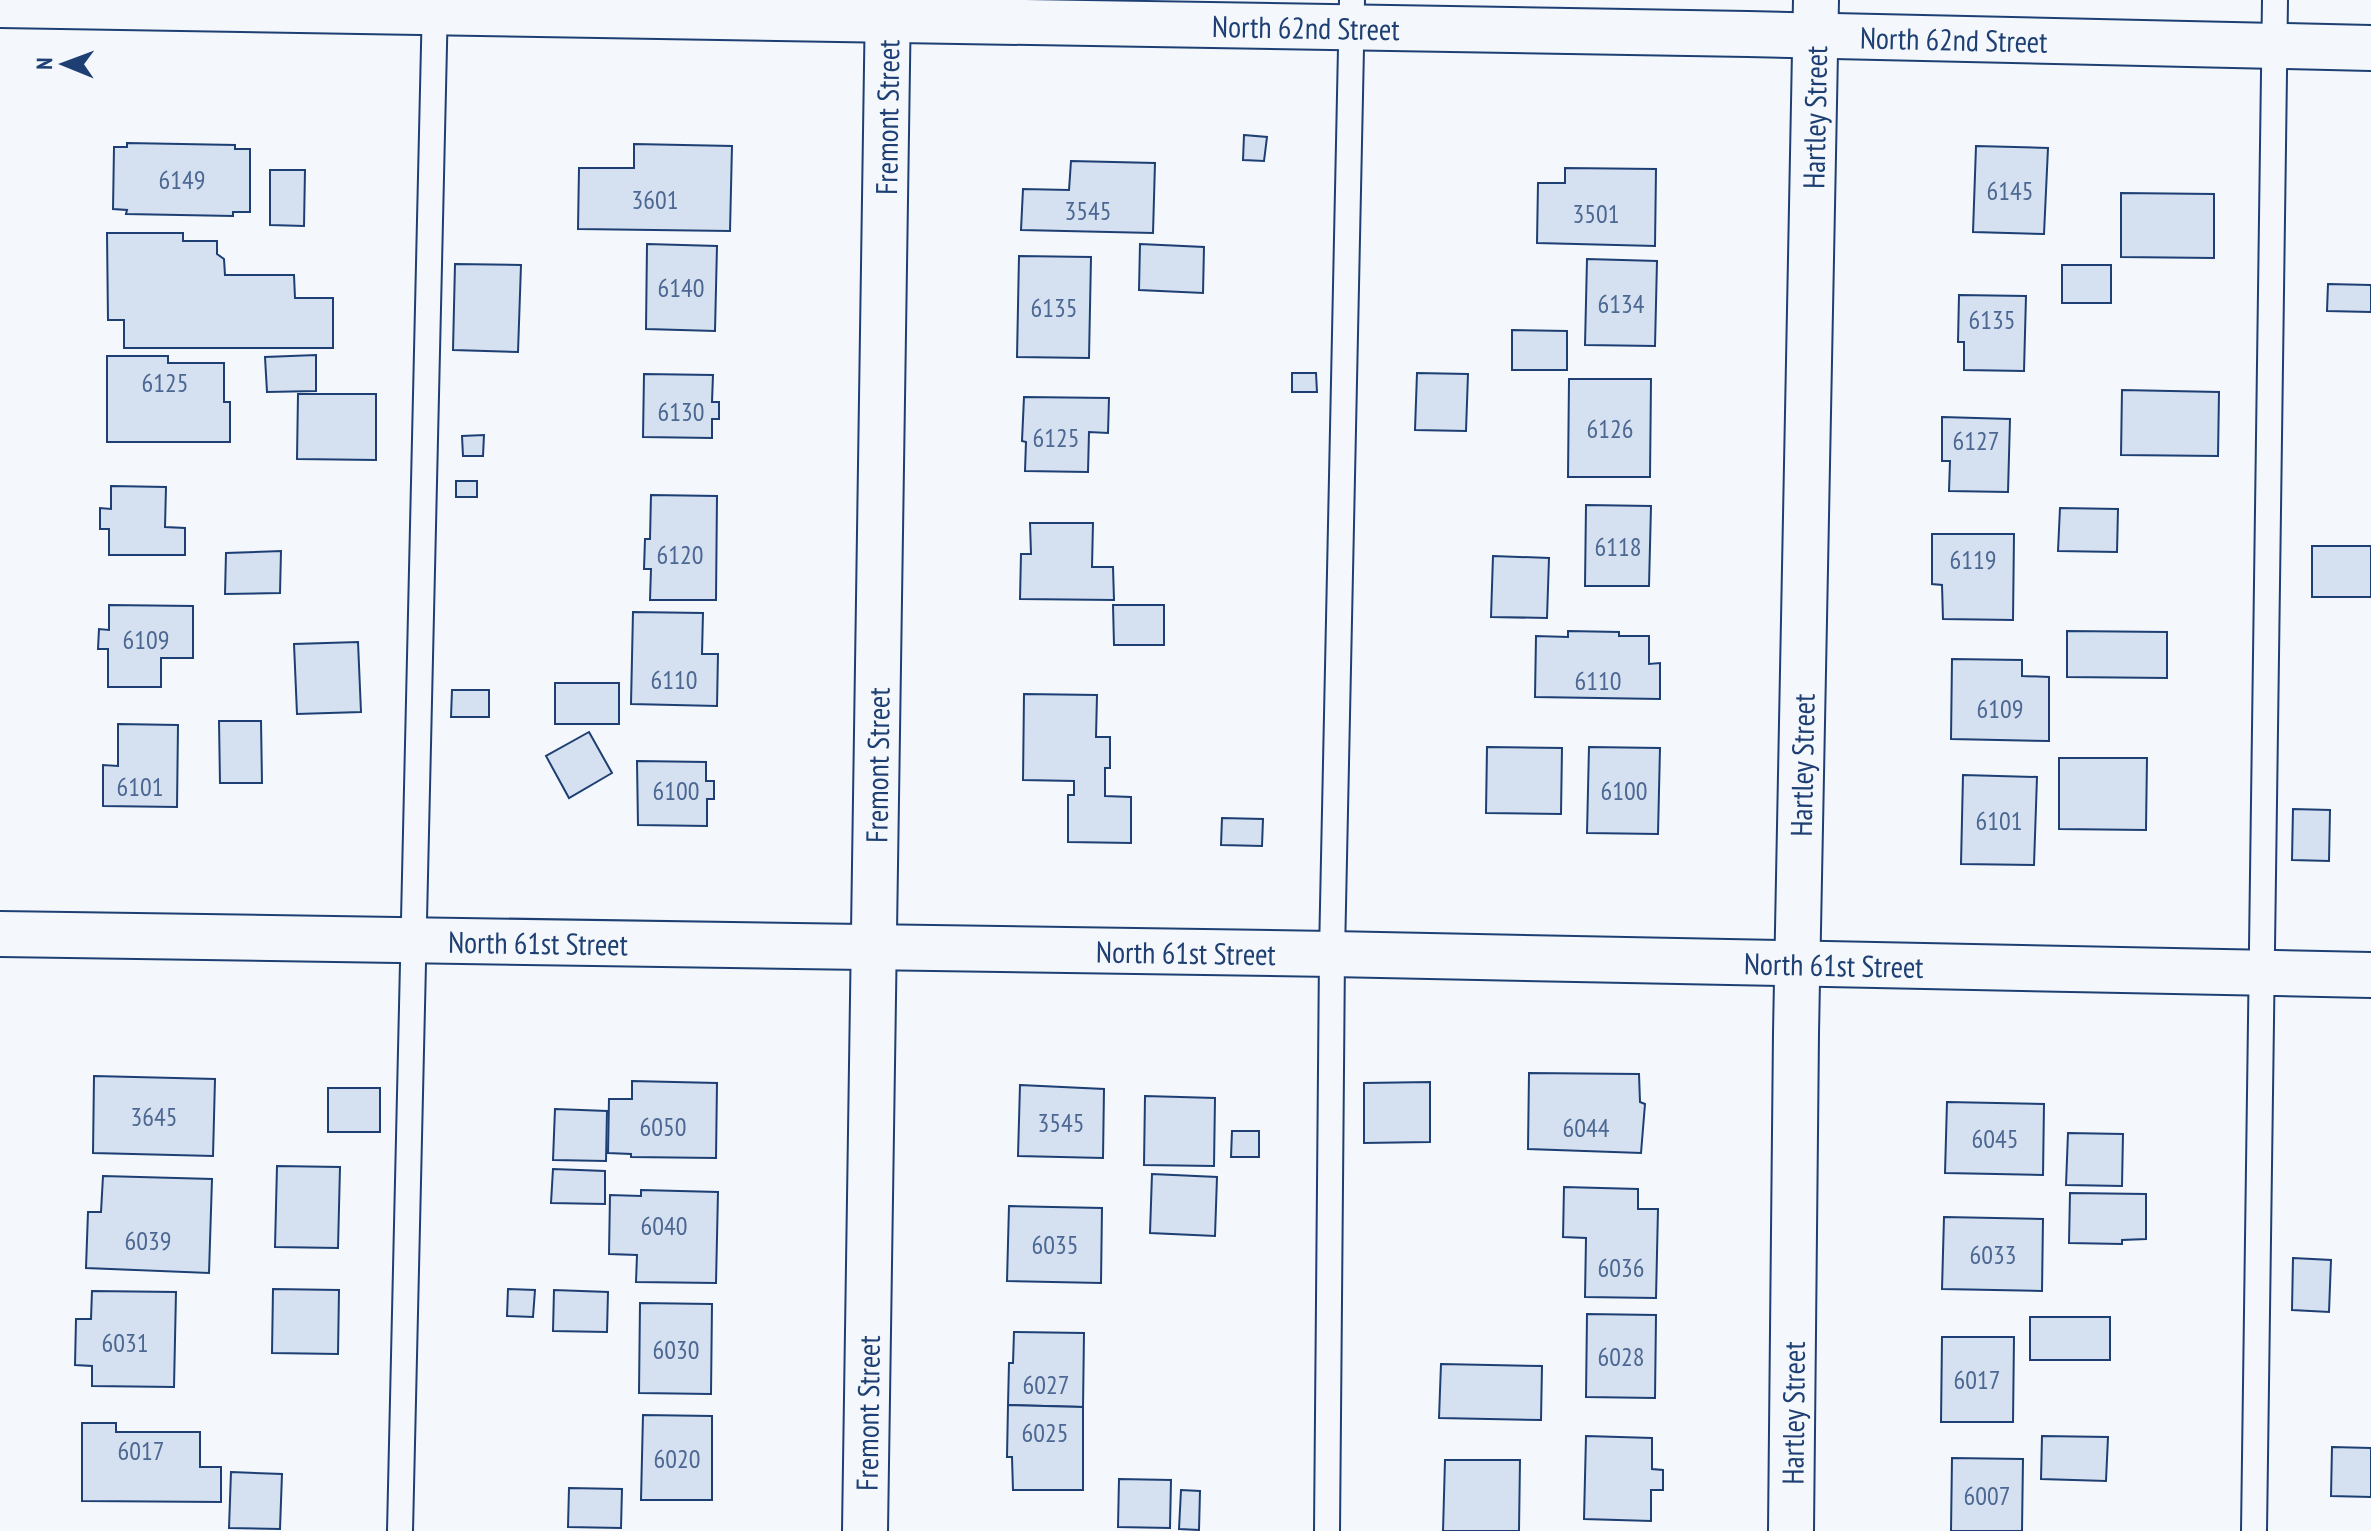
<svg xmlns="http://www.w3.org/2000/svg" width="2371" height="1531" viewBox="0 0 2371 1531" font-family="'PT Sans Narrow',sans-serif">
  <rect width="100%" height="100%" fill="#f4f7fb"/>
  <g fill="#d5e0f0" stroke="#1d3f73" stroke-width="2">
    <polygon points="1244,135 1267,137 1264,161 1243,160"/>
    <polygon points="127,143 235,145 235,149 250,149 250,212 233,212 233,216 126,214 127,210 113,209 114,147 127,147"/>
    <polygon points="634,144 732,146 730,231 578,229 579,168 634,168"/>
    <polygon points="1976,146 2048,148 2044,234 1973,232"/>
    <polygon points="1071,161 1155,163 1153,233 1021,230 1023,189 1069,190"/>
    <polygon points="1565,168 1656,169 1655,246 1537,243 1538,183 1565,183"/>
    <polygon points="270,170 305,170 304,226 270,225"/>
    <polygon points="2121,193 2214,194 2214,258 2121,257"/>
    <polygon points="107,233 183,233 183,241 217,241 217,254 224,259 225,275 294,275 295,298 333,298 333,348 124,348 124,320 108,320"/>
    <polygon points="647,244 717,246 715,331 646,329"/>
    <polygon points="1140,244 1204,247 1203,293 1139,290"/>
    <polygon points="1019,256 1091,257 1089,358 1017,357"/>
    <polygon points="1587,259 1657,261 1655,346 1585,345"/>
    <polygon points="455,264 521,265 518,352 453,350"/>
    <rect x="2062" y="265" width="49" height="38"/>
    <polygon points="2328,284 2371,285 2371,312 2327,311"/>
    <polygon points="1959,295 2026,296 2024,371 1964,370 1964,342 1958,342"/>
    <polygon points="1512,330 1567,331 1567,370 1512,370"/>
    <polygon points="316,355 316,391 267,392 265,357"/>
    <polygon points="107,356 168,356 168,363 224,363 224,402 230,402 230,442 107,442"/>
    <polygon points="1292,373 1316,373 1317,392 1292,392"/>
    <polygon points="1417,373 1468,374 1466,431 1415,430"/>
    <polygon points="644,374 713,375 712,402 719,402 719,419 712,419 712,438 643,437"/>
    <polygon points="1569,379 1651,379 1650,477 1568,477"/>
    <polygon points="2122,390 2219,392 2218,456 2121,455"/>
    <polygon points="298,394 376,394 376,460 297,459"/>
    <polygon points="1024,397 1109,398 1108,433 1089,432 1088,472 1025,471 1026,442 1022,441"/>
    <polygon points="1942,417 2010,419 2008,492 1949,491 1950,461 1942,461"/>
    <polygon points="484,435 483,456 463,456 462,436"/>
    <rect x="456" y="481" width="21" height="16"/>
    <polygon points="111,486 166,487 165,527 185,528 185,555 109,555 109,529 100,529 100,508 111,509"/>
    <polygon points="651,495 717,496 716,600 650,600 651,569 644,569 645,539 650,539"/>
    <polygon points="1586,505 1651,506 1649,586 1585,586"/>
    <polygon points="2060,508 2118,509 2117,552 2058,551"/>
    <polygon points="1030,523 1093,523 1092,567 1113,567 1114,600 1020,599 1021,554 1031,554"/>
    <polygon points="1932,534 2014,534 2013,620 1943,619 1942,585 1932,584"/>
    <rect x="2312" y="546" width="59" height="51"/>
    <polygon points="281,551 280,593 225,594 226,553"/>
    <polygon points="1493,556 1549,558 1547,618 1491,617"/>
    <polygon points="109,605 193,606 193,658 161,658 161,687 108,687 108,649 98,649 99,629 109,630"/>
    <polygon points="1113,605 1164,605 1164,645 1114,645"/>
    <polygon points="633,612 703,613 702,654 718,654 717,706 631,704"/>
    <polygon points="1568,631 1619,632 1619,636 1649,636 1649,664 1660,663 1660,699 1535,697 1536,636 1568,637"/>
    <polygon points="2067,631 2167,632 2167,678 2067,677"/>
    <polygon points="358,642 361,712 297,714 294,644"/>
    <polygon points="1952,659 2022,660 2022,676 2049,677 2049,741 1951,739"/>
    <rect x="555" y="683" width="64" height="41"/>
    <polygon points="452,690 489,690 489,717 451,717"/>
    <polygon points="1024,694 1097,695 1096,737 1110,737 1110,768 1105,768 1105,796 1131,797 1131,843 1068,842 1068,795 1074,795 1074,781 1023,780"/>
    <polygon points="219,721 261,721 262,783 220,783"/>
    <polygon points="118,724 178,725 177,807 103,806 103,765 118,766"/>
    <polygon points="589,732 612,773 569,798 546,756"/>
    <polygon points="1487,747 1562,748 1561,814 1486,813"/>
    <polygon points="1589,747 1660,748 1658,834 1587,833"/>
    <polygon points="2059,758 2147,758 2146,830 2059,829"/>
    <polygon points="637,761 706,762 706,781 714,781 714,799 707,799 707,826 638,825"/>
    <polygon points="1963,775 2037,777 2034,865 1961,864"/>
    <polygon points="2293,809 2330,810 2329,861 2292,860"/>
    <polygon points="1222,818 1263,819 1262,846 1221,845"/>
    <polygon points="1529,1073 1639,1074 1640,1102 1645,1104 1641,1153 1528,1149"/>
    <polygon points="94,1076 215,1079 213,1156 93,1153"/>
    <polygon points="632,1081 717,1083 716,1158 631,1157 631,1154 608,1153 609,1099 632,1099"/>
    <polygon points="1430,1082 1430,1142 1364,1143 1364,1083"/>
    <polygon points="1020,1085 1104,1089 1103,1158 1018,1156"/>
    <rect x="328" y="1088" width="52" height="44"/>
    <polygon points="1145,1096 1215,1098 1214,1166 1144,1165"/>
    <polygon points="1947,1102 2044,1104 2043,1175 1945,1173"/>
    <polygon points="555,1109 607,1111 606,1161 553,1160"/>
    <polygon points="1232,1131 1259,1131 1259,1157 1231,1157"/>
    <polygon points="2068,1133 2123,1134 2122,1186 2066,1185"/>
    <polygon points="277,1166 340,1167 338,1248 275,1247"/>
    <polygon points="553,1169 605,1171 605,1204 551,1203"/>
    <polygon points="1152,1174 1217,1177 1215,1236 1150,1233"/>
    <polygon points="103,1176 212,1179 209,1273 86,1268 88,1212 101,1212"/>
    <polygon points="1564,1187 1638,1189 1638,1209 1658,1209 1656,1298 1585,1297 1586,1238 1563,1237"/>
    <polygon points="641,1190 718,1192 716,1283 636,1282 637,1255 609,1254 610,1195 641,1196"/>
    <polygon points="2070,1193 2146,1194 2146,1239 2122,1240 2122,1244 2069,1243"/>
    <polygon points="1009,1206 1102,1208 1101,1283 1007,1281"/>
    <polygon points="1944,1217 2043,1219 2042,1291 1942,1289"/>
    <polygon points="2293,1258 2331,1260 2329,1312 2292,1310"/>
    <polygon points="273,1289 339,1290 338,1354 272,1353"/>
    <polygon points="508,1289 535,1290 533,1317 507,1316"/>
    <polygon points="554,1290 608,1292 607,1332 553,1331"/>
    <polygon points="92,1291 176,1292 174,1387 92,1386 92,1366 75,1365 76,1319 91,1319"/>
    <polygon points="640,1303 712,1304 711,1394 639,1393"/>
    <polygon points="1587,1314 1656,1315 1655,1398 1586,1397"/>
    <rect x="2030" y="1317" width="80" height="43"/>
    <polygon points="1014,1332 1084,1333 1083,1407 1008,1405 1009,1363 1013,1363"/>
    <polygon points="1942,1337 2014,1337 2013,1422 1941,1422"/>
    <polygon points="1441,1364 1542,1366 1541,1420 1439,1418"/>
    <polygon points="1008,1405 1083,1407 1083,1490 1013,1490 1012,1457 1007,1457"/>
    <polygon points="643,1415 712,1416 712,1500 641,1500"/>
    <polygon points="82,1423 116,1423 116,1432 200,1432 200,1467 221,1467 221,1502 82,1501"/>
    <polygon points="1586,1436 1652,1438 1652,1469 1663,1470 1663,1490 1651,1490 1651,1521 1584,1519"/>
    <polygon points="2042,1436 2108,1437 2106,1481 2041,1479"/>
    <polygon points="2332,1447 2371,1448 2371,1497 2331,1496"/>
    <polygon points="1952,1458 2023,1459 2022,1531 1951,1531"/>
    <polygon points="1445,1460 1520,1460 1519,1531 1443,1531"/>
    <polygon points="231,1472 282,1474 280,1529 229,1528"/>
    <polygon points="1119,1479 1171,1480 1170,1528 1118,1527"/>
    <polygon points="569,1488 622,1489 621,1528 568,1527"/>
    <polygon points="1181,1490 1200,1491 1199,1530 1179,1529"/>
  </g>
  <g fill="none" stroke-linecap="round" stroke-linejoin="round">
    <g stroke="#1d3f73" stroke-width="28">
      <g id="service">
        <polyline points="400,1531 435,2"/>
        <polyline points="1327,1531 1332,954 1352,0"/>
        <polyline points="2254,1531 2275,0"/>
      </g>
    </g>
    <g stroke="#1d3f73" stroke-width="48">
      <g id="minor">
        <path id="s1" d="M 0,5 L 1748,34 L 2371,48"/>
        <path id="s2" d="M 0,934 L 1332,954 L 2371,975"/>
        <path id="s3" d="M 1791,1531 L 1796,1033 L 1816,0"/>
      </g>
    </g>
    <g stroke="#1d3f73" stroke-width="48">
      <g id="tertiary">
        <path id="s4" d="M 865,1531 L 888,0"/>
      </g>
    </g>
    <use href="#service" stroke="#f4f7fb" stroke-width="24"/>
    <use href="#minor" stroke="#f4f7fb" stroke-width="44"/>
    <use href="#tertiary" stroke="#f4f7fb" stroke-width="44"/>
  </g>
  <g text-anchor="middle" dominant-baseline="central" stroke-width="6" stroke-linejoin="round" paint-order="stroke">
    <g font-size="26" fill="#4b6792">
      <text x="182" y="179">6149</text>
      <text x="2010" y="190">6145</text>
      <text x="655" y="199">3601</text>
      <text x="1088" y="210">3545</text>
      <text x="1596" y="213">3501</text>
      <text x="681" y="287">6140</text>
      <text x="1621" y="303">6134</text>
      <text x="1054" y="307">6135</text>
      <text x="1992" y="319">6135</text>
      <text x="165" y="382">6125</text>
      <text x="681" y="411">6130</text>
      <text x="1610" y="428">6126</text>
      <text x="1056" y="437">6125</text>
      <text x="1976" y="440">6127</text>
      <text x="1618" y="546">6118</text>
      <text x="680" y="554">6120</text>
      <text x="1973" y="559">6119</text>
      <text x="146" y="639">6109</text>
      <text x="674" y="679">6110</text>
      <text x="1598" y="680">6110</text>
      <text x="2000" y="708">6109</text>
      <text x="140" y="786">6101</text>
      <text x="676" y="790">6100</text>
      <text x="1624" y="790">6100</text>
      <text x="1999" y="820">6101</text>
      <text x="154" y="1116">3645</text>
      <text x="1061" y="1122">3545</text>
      <text x="663" y="1126">6050</text>
      <text x="1586" y="1127">6044</text>
      <text x="1995" y="1138">6045</text>
      <text x="664" y="1225">6040</text>
      <text x="148" y="1240">6039</text>
      <text x="1055" y="1244">6035</text>
      <text x="1993" y="1254">6033</text>
      <text x="1621" y="1267">6036</text>
      <text x="125" y="1342">6031</text>
      <text x="676" y="1349">6030</text>
      <text x="1621" y="1356">6028</text>
      <text x="1977" y="1379">6017</text>
      <text x="1046" y="1384">6027</text>
      <text x="1045" y="1432">6025</text>
      <text x="141" y="1450">6017</text>
      <text x="677" y="1458">6020</text>
      <text x="1987" y="1495">6007</text>
    </g>
    <g font-size="30" fill="#1d3f73" stroke="#f4f7fb">
      <text stroke="none"><textPath href="#s1" startOffset="1306">North 62nd Street</textPath></text>
      <text stroke="none"><textPath href="#s1" startOffset="1954">North 62nd Street</textPath></text>
      <text stroke="none"><textPath href="#s4" startOffset="1414">Fremont Street</textPath></text>
      <text stroke="none"><textPath href="#s3" startOffset="1414">Hartley Street</textPath></text>
      <text stroke="none"><textPath href="#s4" startOffset="766">Fremont Street</textPath></text>
      <text stroke="none"><textPath href="#s3" startOffset="766">Hartley Street</textPath></text>
      <text stroke="none"><textPath href="#s2" startOffset="538">North 61st Street</textPath></text>
      <text stroke="none"><textPath href="#s2" startOffset="1186">North 61st Street</textPath></text>
      <text stroke="none"><textPath href="#s2" startOffset="1834">North 61st Street</textPath></text>
      <text stroke="none"><textPath href="#s4" startOffset="118">Fremont Street</textPath></text>
      <text stroke="none"><textPath href="#s3" startOffset="118">Hartley Street</textPath></text>
    </g>
  </g>
  <g transform="translate(64 64) rotate(271)" stroke="#f4f7fb" stroke-width="6" paint-order="stroke">
  <path d="M0-6L14 30L0 20L-14 30Z" fill="#1d3f73"/>
  <text y="-12" font-size="22" font-weight="bold" text-anchor="middle" fill="#1d3f73">N</text>
  </g>
</svg>
